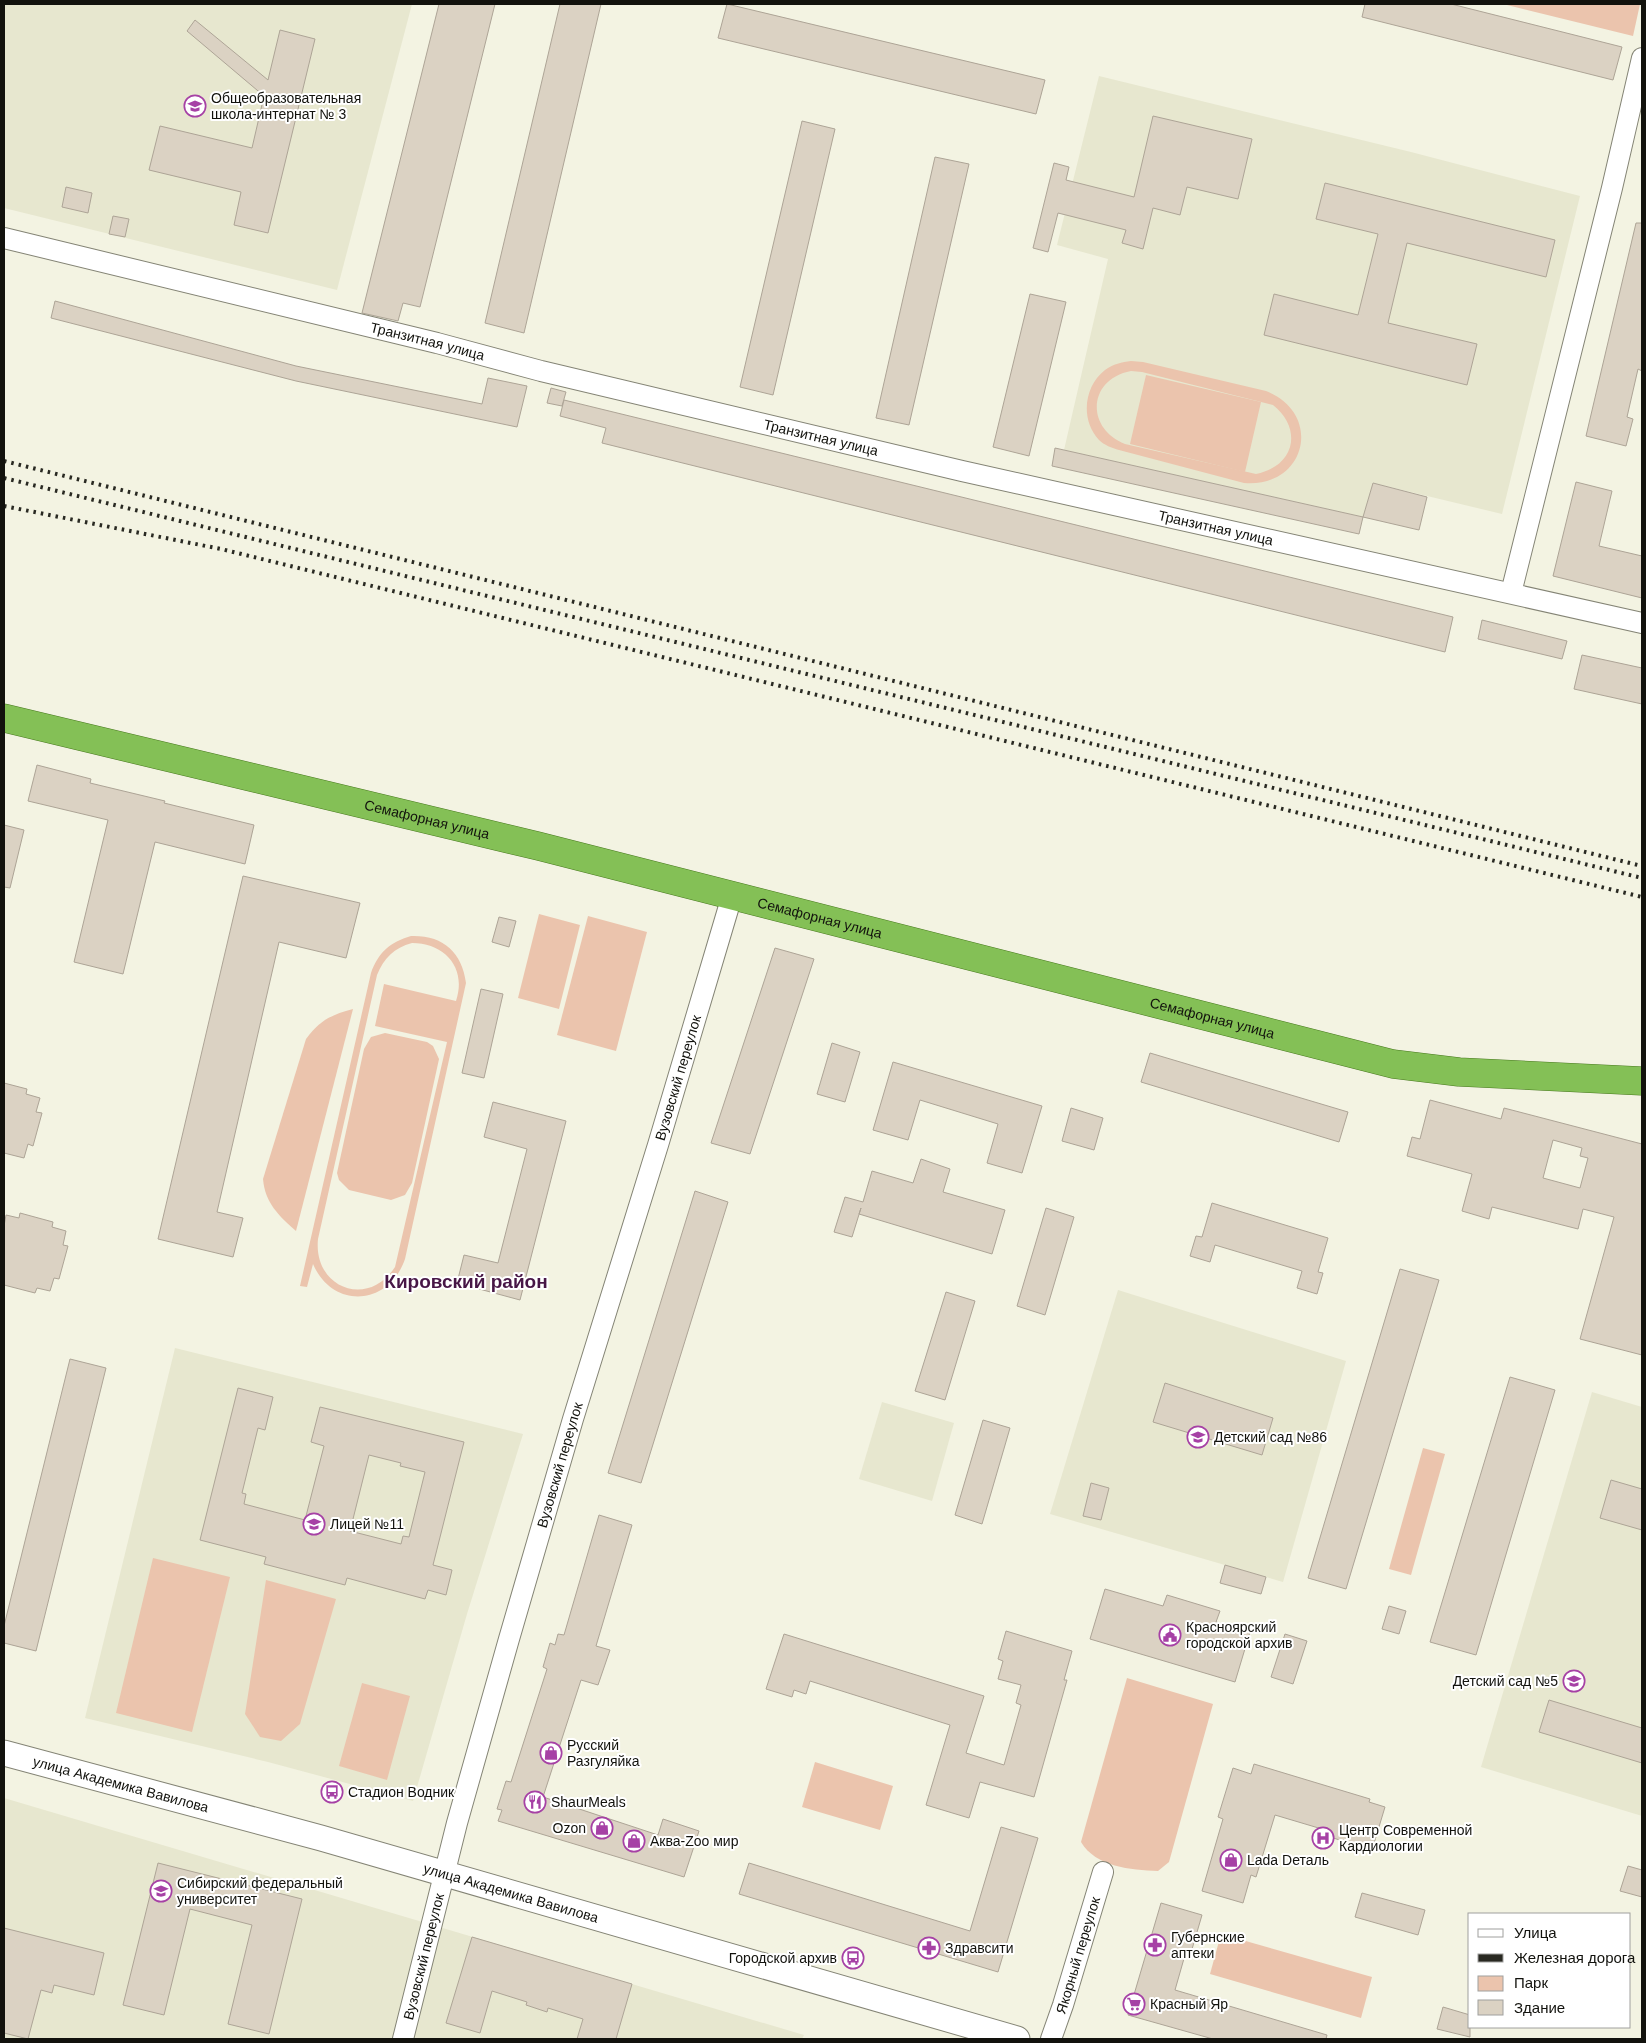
<svg xmlns="http://www.w3.org/2000/svg" width="1646" height="2043" viewBox="0 0 1646 2043" font-family="Helvetica,sans-serif">
  <rect width="100%" height="100%" fill="#f3f3e2"/>
  <g fill="#e7e7cf">
    <polygon points="4,4 412,4 337,290 4,208"/>
    <polygon points="1099,76 1411,152 1580,196 1502,514 1373,483 1363,517 1064,450 1108,259 1057,245"/>
    <polygon points="1118,1290 1346,1361 1283,1582 1050,1514"/>
    <polygon points="175,1348 523,1434 467,1614 413,1801 268,1762 85,1718"/>
    <polygon points="1592,1392 1642,1407 1642,1816 1481,1767"/>
    <polygon points="882,1402 954,1423 932,1501 859,1479"/>
    <polygon points="4,1798 804,2035 802,2039 4,2039"/>
  </g>
  <g fill="#ebc4ad" fill-rule="evenodd">
    <polygon points="1503,4 1640,4 1633,36"/>
    <path d="M 1131,361 L 1143,362 L 1266,391 C 1324,414 1306,488 1244,483 L 1119,450 C 1112,448 1104,445 1099,440 C 1080,420 1084,386 1105,370 C 1113,364 1122,362 1131,361 ZM 1131,371 L 1142,372 L 1273,405 C 1303,429 1295,466 1256,474 L 1125,444 C 1085,428 1088,379 1131,371 Z"/>
    <polygon points="1146,375 1261,402 1245,472 1130,444"/>
    <polygon points="539,914 580,925 559,1009 518,998"/>
    <polygon points="588,916 647,932 616,1051 557,1035"/>
    <path d="M 411,936 C 443,935 462,952 466,983 L 405,1259 C 389,1306 333,1310 313,1264 L 307,1287 L 300,1286 L 371,973 C 378,953 390,942 411,936 ZM 412,943 C 445,943 467,968 456,1001 L 384,984 L 375,1026 L 447,1042 L 395,1267 C 368,1309 313,1288 318,1239 L 377,975 C 384,958 394,948 412,943 Z"/>
    <path d="M 353,1009 L 296,1231 C 279,1216 265,1203 263,1179 L 306,1039 C 320,1020 331,1015 353,1009 Z"/>
    <polygon points="385,1033 427,1042 433,1046 439,1059 412,1183 405,1195 391,1200 349,1190 339,1180 337,1173 364,1049 371,1037"/>
    <polygon points="1423,1448 1445,1454 1411,1575 1389,1569"/>
    <polygon points="153,1558 230,1577 192,1732 116,1713"/>
    <polygon points="266,1580 336,1599 300,1724 281,1741 260,1737 245,1714"/>
    <path d="M 1127,1678 L 1213,1704 L 1169,1862 L 1158,1871 C 1130,1870 1096,1867 1081,1842 Z"/>
    <polygon points="362,1683 410,1696 387,1780 339,1766"/>
    <polygon points="815,1762 893,1786 880,1830 802,1807"/>
    <polygon points="1221,1934 1372,1977 1361,2018 1210,1974"/>
  </g>
  <g fill="#dbd2c3" stroke="#ada496" fill-rule="evenodd">
    <polygon points="439,4 495,4 420,307 403,303 398,321 362,313"/>
    <polygon points="560,4 601,4 524,333 485,323"/>
    <polygon points="727,4 1045,80 1036,114 718,38"/>
    <polygon points="1365,4 1451,4 1622,47 1613,80 1362,17"/>
    <polygon points="195,20 268,80 280,30 315,39 268,233 234,225 241,192 149,170 160,126 252,148 264,96 187,31"/>
    <polygon points="1153,116 1252,139 1238,199 1187,187 1180,215 1153,208 1143,249 1122,243 1126,230 1058,213 1048,252 1033,248 1054,163 1069,167 1066,180 1134,197"/>
    <polygon points="802,121 835,129 773,395 740,387"/>
    <polygon points="935,157 969,164 909,425 876,418"/>
    <polygon points="1325,183 1555,240 1546,277 1407,243 1388,323 1477,344 1467,385 1264,335 1274,294 1358,315 1378,234 1316,219"/>
    <polygon points="66,187 92,193 88,213 62,207"/>
    <polygon points="113,216 129,219 125,237 109,234"/>
    <polygon points="1636,223 1642,223 1642,371 1638,369 1627,417 1633,419 1626,446 1586,436"/>
    <polygon points="1030,294 1066,302 1029,456 993,447"/>
    <polygon points="55,301 296,366 482,404 488,378 527,386 517,427 296,381 51,318"/>
    <polygon points="551,388 566,392 562,406 547,403"/>
    <polygon points="564,400 1453,617 1445,652 602,443 606,428 560,416"/>
    <polygon points="1055,448 1363,517 1359,534 1052,466"/>
    <polygon points="1576,482 1612,491 1599,546 1642,556 1642,598 1553,576"/>
    <polygon points="1373,483 1427,497 1419,530 1363,517"/>
    <polygon points="1482,620 1567,641 1562,659 1478,639"/>
    <polygon points="1582,655 1642,668 1642,704 1574,689"/>
    <polygon points="37,765 91,779 90,783 165,801 164,803 254,825 245,864 155,842 123,974 74,962 108,820 28,801"/>
    <polygon points="4,825 24,830 10,888 4,887"/>
    <polygon points="243,876 360,903 346,958 279,942 217,1212 243,1218 233,1257 158,1239"/>
    <polygon points="499,917 516,921 509,947 492,942"/>
    <polygon points="775,948 814,959 750,1154 711,1143"/>
    <polygon points="481,989 503,994 484,1078 462,1073"/>
    <polygon points="832,1043 860,1052 845,1102 817,1094"/>
    <polygon points="1150,1053 1348,1112 1339,1142 1141,1082"/>
    <polygon points="893,1062 1042,1106 1022,1173 987,1163 998,1124 920,1100 908,1140 873,1130"/>
    <polygon points="4,1083 27,1089 26,1094 40,1098 36,1112 42,1113 33,1146 28,1144 24,1158 4,1153"/>
    <path d="M 1430,1100 L 1501,1119 L 1504,1108 L 1642,1144 L 1642,1355 L 1580,1339 L 1614,1217 L 1583,1209 L 1578,1229 L 1492,1207 L 1489,1219 L 1462,1211 L 1472,1174 L 1407,1156 L 1412,1137 L 1420,1139 ZM 1553,1140 L 1582,1148 L 1580,1156 L 1588,1158 L 1580,1188 L 1543,1178 Z"/>
    <polygon points="493,1102 566,1121 520,1300 457,1283 464,1255 498,1263 527,1149 484,1137"/>
    <polygon points="1071,1108 1103,1118 1094,1150 1062,1141"/>
    <polygon points="921,1159 950,1169 943,1192 1005,1210 992,1254 859,1214 861,1208 852,1237 834,1232 845,1197 863,1202 872,1171 913,1183"/>
    <polygon points="695,1191 728,1202 641,1483 608,1473"/>
    <polygon points="1212,1203 1328,1238 1318,1272 1323,1273 1317,1294 1297,1288 1302,1271 1215,1245 1210,1262 1190,1256 1196,1236 1202,1237"/>
    <polygon points="1046,1208 1074,1217 1045,1315 1017,1306"/>
    <polygon points="20,1213 53,1222 52,1227 66,1231 63,1245 68,1246 59,1279 54,1278 50,1291 37,1288 35,1293 4,1285 4,1226 6,1215 19,1218"/>
    <polygon points="1400,1269 1439,1280 1346,1589 1308,1578"/>
    <polygon points="946,1292 975,1301 945,1400 915,1391"/>
    <polygon points="70,1359 106,1368 36,1651 4,1643 4,1626"/>
    <polygon points="1510,1377 1555,1390 1476,1655 1430,1642"/>
    <polygon points="1165,1383 1273,1418 1262,1455 1153,1422"/>
    <path d="M 238,1388 L 273,1397 L 265,1430 L 258,1428 L 242,1493 L 246,1494 L 244,1504 L 305,1520 L 324,1446 L 311,1442 L 320,1407 L 464,1442 L 433,1565 L 452,1570 L 446,1595 L 428,1590 L 425,1599 L 347,1578 L 345,1585 L 264,1564 L 266,1557 L 200,1540 ZM 369,1455 L 401,1463 L 400,1466 L 425,1472 L 409,1537 L 403,1536 L 401,1544 L 350,1531 Z"/>
    <polygon points="983,1420 1010,1428 982,1524 955,1515"/>
    <polygon points="1611,1480 1642,1489 1642,1530 1600,1518"/>
    <polygon points="1091,1483 1109,1488 1101,1520 1083,1516"/>
    <polygon points="599,1515 632,1525 596,1646 610,1650 598,1685 581,1680 543,1797 658,1835 663,1819 699,1831 684,1877 498,1821 502,1810 497,1809 506,1781 511,1782 547,1669 543,1667 550,1643 555,1645 558,1634 564,1635"/>
    <polygon points="1225,1565 1266,1577 1261,1594 1220,1583"/>
    <polygon points="1105,1589 1163,1606 1167,1595 1220,1611 1216,1622 1250,1632 1235,1682 1090,1639"/>
    <polygon points="1389,1606 1406,1611 1399,1634 1382,1629"/>
    <polygon points="1006,1631 1072,1651 1064,1680 1067,1680 1034,1797 980,1782 969,1818 926,1805 950,1725 810,1681 806,1694 794,1690 792,1697 766,1689 784,1634 984,1696 966,1753 1004,1765 1021,1705 1016,1703 1021,1685 998,1679 1003,1661 998,1659"/>
    <polygon points="1285,1634 1307,1641 1293,1684 1271,1677"/>
    <polygon points="1549,1700 1642,1728 1642,1763 1539,1732"/>
    <polygon points="1254,1764 1370,1799 1369,1802 1385,1807 1372,1850 1330,1837 1332,1832 1275,1815 1256,1877 1251,1875 1243,1903 1202,1891 1223,1819 1218,1817 1233,1768 1251,1774"/>
    <polygon points="1001,1827 1038,1838 998,1972 739,1894 749,1863 970,1931"/>
    <polygon points="158,1863 302,1899 269,2034 228,2024 252,1925 190,1909 164,2015 123,2005"/>
    <polygon points="1628,1866 1642,1870 1642,1897 1620,1891"/>
    <polygon points="1362,1893 1425,1910 1418,1935 1355,1917"/>
    <polygon points="1161,1903 1202,1915 1190,1956 1185,1955 1175,1990 1327,2035 1326,2039 1213,2039 1128,2015"/>
    <polygon points="4,1928 104,1953 94,1995 54,1985 52,1993 41,1990 28,2039 4,2033"/>
    <polygon points="472,1937 632,1984 616,2039 577,2039 583,2019 548,2008 547,2012 526,2005 527,2002 492,1991 480,2033 446,2023"/>
    <polygon points="1443,2007 1470,2015 1470,2037 1437,2029"/>
  </g>
  <g fill="none" stroke-linecap="round" stroke-linejoin="round">
    <g stroke="#848475" stroke-width="22">
      <g id="minor">
        <path id="s1" d="M 4,238 L 437,343 L 541,371 L 962,471 L 1642,623"/>
        <polyline points="1511,593 1612,188 1642,58"/>
        <path id="s2" d="M 403,2039 L 457,1823 L 509,1639 L 573,1419 L 658,1145 L 732,896"/>
        <path id="s3" d="M 1051,2039 L 1063,2005 L 1103,1872"/>
      </g>
    </g>
    <g stroke="#848475" stroke-width="27">
      <g id="tertiary">
        <path id="s4" d="M 4,1753 L 321,1838 L 1017,2039"/>
      </g>
    </g>
    <g stroke="#497920" stroke-width="29">
      <g id="trunk">
        <path id="s5" d="M 4,718 L 538,846 L 1393,1064 L 1459,1072 L 1642,1081"/>
      </g>
    </g>
    <use href="#minor" stroke="#fff" stroke-width="20"/>
    <use href="#tertiary" stroke="#fff" stroke-width="25"/>
    <use href="#trunk" stroke="#84c056" stroke-width="28"/>
    <g stroke="#292922" stroke-width="4" stroke-dasharray="2.5 5" stroke-linecap="butt">
      <polyline points="4,461 1642,866"/>
      <polyline points="4,478 1642,878"/>
      <polyline points="4,506 221,549 1642,897"/>
    </g>
  </g>
  <defs>
    <g id="school-ring" transform="scale(1.125)"><circle r="9.5" fill="#fff" stroke="#a641a5" stroke-width="1.5"/><path d="M0-5L7-2L0 1L-7-2ZM-4 1L0 2.5L4 1V4Q0 6-4 4Z" fill="#a641a5"/></g>
    <g id="civic-ring" transform="scale(1.125)"><circle r="9.5" fill="#fff" stroke="#a641a5" stroke-width="1.5"/><path d="M-.6-6.5H3V-4.5H.6V-3L4-1V1h2V6H-6V1h2V-1L-.6-3ZM-1.2 2.5V6h2.4V2.5Z" fill="#a641a5"/></g>
    <g id="shop-ring" transform="scale(1.125)"><circle r="9.5" fill="#fff" stroke="#a641a5" stroke-width="1.5"/><path d="M-5-2.5h2.3a2.7 3.5 0 0 1 5.4 0H5L5.5 6h-11ZM-1.5-2.5h3a1.5 2.3 0 0 0-3 0Z" fill="#a641a5"/></g>
    <g id="bus-ring" transform="scale(1.125)"><circle r="9.5" fill="#fff" stroke="#a641a5" stroke-width="1.5"/><path d="M-5-6H5V4H4V6H2V4H-2V6H-4V4H-5ZM-3.5-4V0h7V-4ZM-3.5 1.2v1.5H-2V1.2ZM2 1.2v1.5H3.5V1.2Z" fill="#a641a5"/></g>
    <g id="restaurant-ring" transform="scale(1.125)"><circle r="9.5" fill="#fff" stroke="#a641a5" stroke-width="1.5"/><path d="M-5-6h1v4h1v-4h1v4h1v-4h1v5L-1.5 .5V6h-2V.5L-5-1ZM5-6V6H3V1.5H1.5Q1.5-4 5-6Z" fill="#a641a5"/></g>
    <g id="hospital-ring" transform="scale(1.125)"><circle r="9.5" fill="#fff" stroke="#a641a5" stroke-width="1.5"/><path d="M-5-5h3v3.5h4V-5h3V5h-3V1.5h-4V5h-3Z" fill="#a641a5"/></g>
    <g id="university-ring" transform="scale(1.125)"><circle r="9.5" fill="#fff" stroke="#a641a5" stroke-width="1.5"/><path d="M0-5L7-2L0 1L-7-2ZM-4 1L0 2.5L4 1V4Q0 6-4 4Z" fill="#a641a5"/></g>
    <g id="pharmacy-ring" transform="scale(1.125)"><circle r="9.5" fill="#fff" stroke="#a641a5" stroke-width="1.5"/><path d="M-2-6h4v4h4v4h-4v4h-4v-4h-4v-4h4Z" fill="#a641a5"/></g>
    <g id="supermarket-ring" transform="scale(1.125)"><circle r="9.5" fill="#fff" stroke="#a641a5" stroke-width="1.5"/><path d="M-6-5.5h2.5l.6 2H6L4.5 2H-2.5L-4.4-4H-6ZM-1.5 3.2a1.3 1.3 0 1 0 .1 0ZM3 3.2a1.3 1.3 0 1 0 .1 0Z" fill="#a641a5"/></g>
  </defs>
  <g fill-rule="evenodd">
    <use href="#school-ring" x="195" y="106"/>
    <use href="#school-ring" x="1198" y="1437"/>
    <use href="#school-ring" x="314" y="1524"/>
    <use href="#civic-ring" x="1170" y="1635"/>
    <use href="#school-ring" x="1574" y="1681"/>
    <use href="#shop-ring" x="551" y="1753"/>
    <use href="#bus-ring" x="332" y="1792"/>
    <use href="#restaurant-ring" x="535" y="1802"/>
    <use href="#shop-ring" x="602" y="1828"/>
    <use href="#hospital-ring" x="1323" y="1838"/>
    <use href="#shop-ring" x="634" y="1841"/>
    <use href="#shop-ring" x="1231" y="1860"/>
    <use href="#university-ring" x="161" y="1891"/>
    <use href="#pharmacy-ring" x="1155" y="1945"/>
    <use href="#pharmacy-ring" x="929" y="1948"/>
    <use href="#bus-ring" x="853" y="1958"/>
    <use href="#supermarket-ring" x="1134" y="2004"/>
  </g>
  <g text-anchor="middle" dominant-baseline="central" stroke-width="4" stroke-linejoin="round" paint-order="stroke">
    <g font-size="14" fill="#12120d" stroke="#fff" text-anchor="start">
      <text x="211" y="98">Общеобразовательная<tspan x="211" dy="16">школа-интернат № 3</tspan></text>
      <text x="1214" y="1437">Детский сад №86</text>
      <text x="330" y="1524">Лицей №11</text>
      <text x="1186" y="1627">Красноярский<tspan x="1186" dy="16">городской архив</tspan></text>
      <text x="1558" y="1681" text-anchor="end">Детский сад №5</text>
      <text x="567" y="1745">Русский<tspan x="567" dy="16">Разгуляйка</tspan></text>
      <text x="348" y="1792">Стадион Водник</text>
      <text x="551" y="1802">ShаurMeals</text>
      <text x="586" y="1828" text-anchor="end">Ozon</text>
      <text x="1339" y="1830">Центр Современной<tspan x="1339" dy="16">Кардиологии</tspan></text>
      <text x="650" y="1841">Аква-Zoo мир</text>
      <text x="1247" y="1860">Lada Dеталь</text>
      <text x="177" y="1883">Сибирский федеральный<tspan x="177" dy="16">университет</tspan></text>
      <text x="1171" y="1937">Губернские<tspan x="1171" dy="16">аптеки</tspan></text>
      <text x="945" y="1948">Здравсити</text>
      <text x="837" y="1958" text-anchor="end">Городской архив</text>
      <text x="1150" y="2004">Красный Яр</text>
    </g>
    <g font-size="14" fill="#12120d" stroke="#fff">
      <text stroke="none"><textPath href="#s1" startOffset="436">Транзитная улица</textPath></text>
      <text stroke="none"><textPath href="#s1" startOffset="841">Транзитная улица</textPath></text>
      <text stroke="none"><textPath href="#s1" startOffset="1246">Транзитная улица</textPath></text>
      <text stroke="none"><textPath href="#s5" startOffset="435">Семафорная улица</textPath></text>
      <text stroke="none"><textPath href="#s5" startOffset="840">Семафорная улица</textPath></text>
      <text stroke="none"><textPath href="#s5" startOffset="1245">Семафорная улица</textPath></text>
      <text stroke="none"><textPath href="#s2" startOffset="1000">Вузовский переулок</textPath></text>
      <text stroke="none"><textPath href="#s2" startOffset="595">Вузовский переулок</textPath></text>
      <text stroke="none"><textPath href="#s4" startOffset="121">улица Академика Вавилова</textPath></text>
      <text stroke="none"><textPath href="#s4" startOffset="526">улица Академика Вавилова</textPath></text>
      <text stroke="none"><textPath href="#s3" startOffset="88">Якорный переулок</textPath></text>
      <text stroke="none"><textPath href="#s2" startOffset="85">Вузовский переулок</textPath></text>
    </g>
    <g font-size="19" font-weight="bold" fill="#471646" stroke="#fff">
      <text x="466" y="1281">Кировский район</text>
    </g>
  </g>
  <rect width="1646" height="2043" fill="none" stroke="#12120d" stroke-width="10"/>
  <rect x="1468" y="1913" width="162" height="115" fill="#ffffff" stroke="#a0a09e"/>
  <rect x="1478" y="1929" width="25" height="8" fill="#ffffff" stroke="#a0a09e"/>
  <text x="1514" y="1938" font-size="15" fill="#12120d">Улица</text>
  <rect x="1478" y="1954" width="25" height="8" fill="#292922" stroke="#a0a09e"/>
  <text x="1514" y="1963" font-size="15" fill="#12120d">Железная дорога</text>
  <rect x="1478" y="1976" width="25" height="15" fill="#ebc4ad" stroke="#a0a09e"/>
  <text x="1514" y="1988" font-size="15" fill="#12120d">Парк</text>
  <rect x="1478" y="2000" width="25" height="15" fill="#dbd2c3" stroke="#a0a09e"/>
  <text x="1514" y="2013" font-size="15" fill="#12120d">Здание</text>
</svg>
